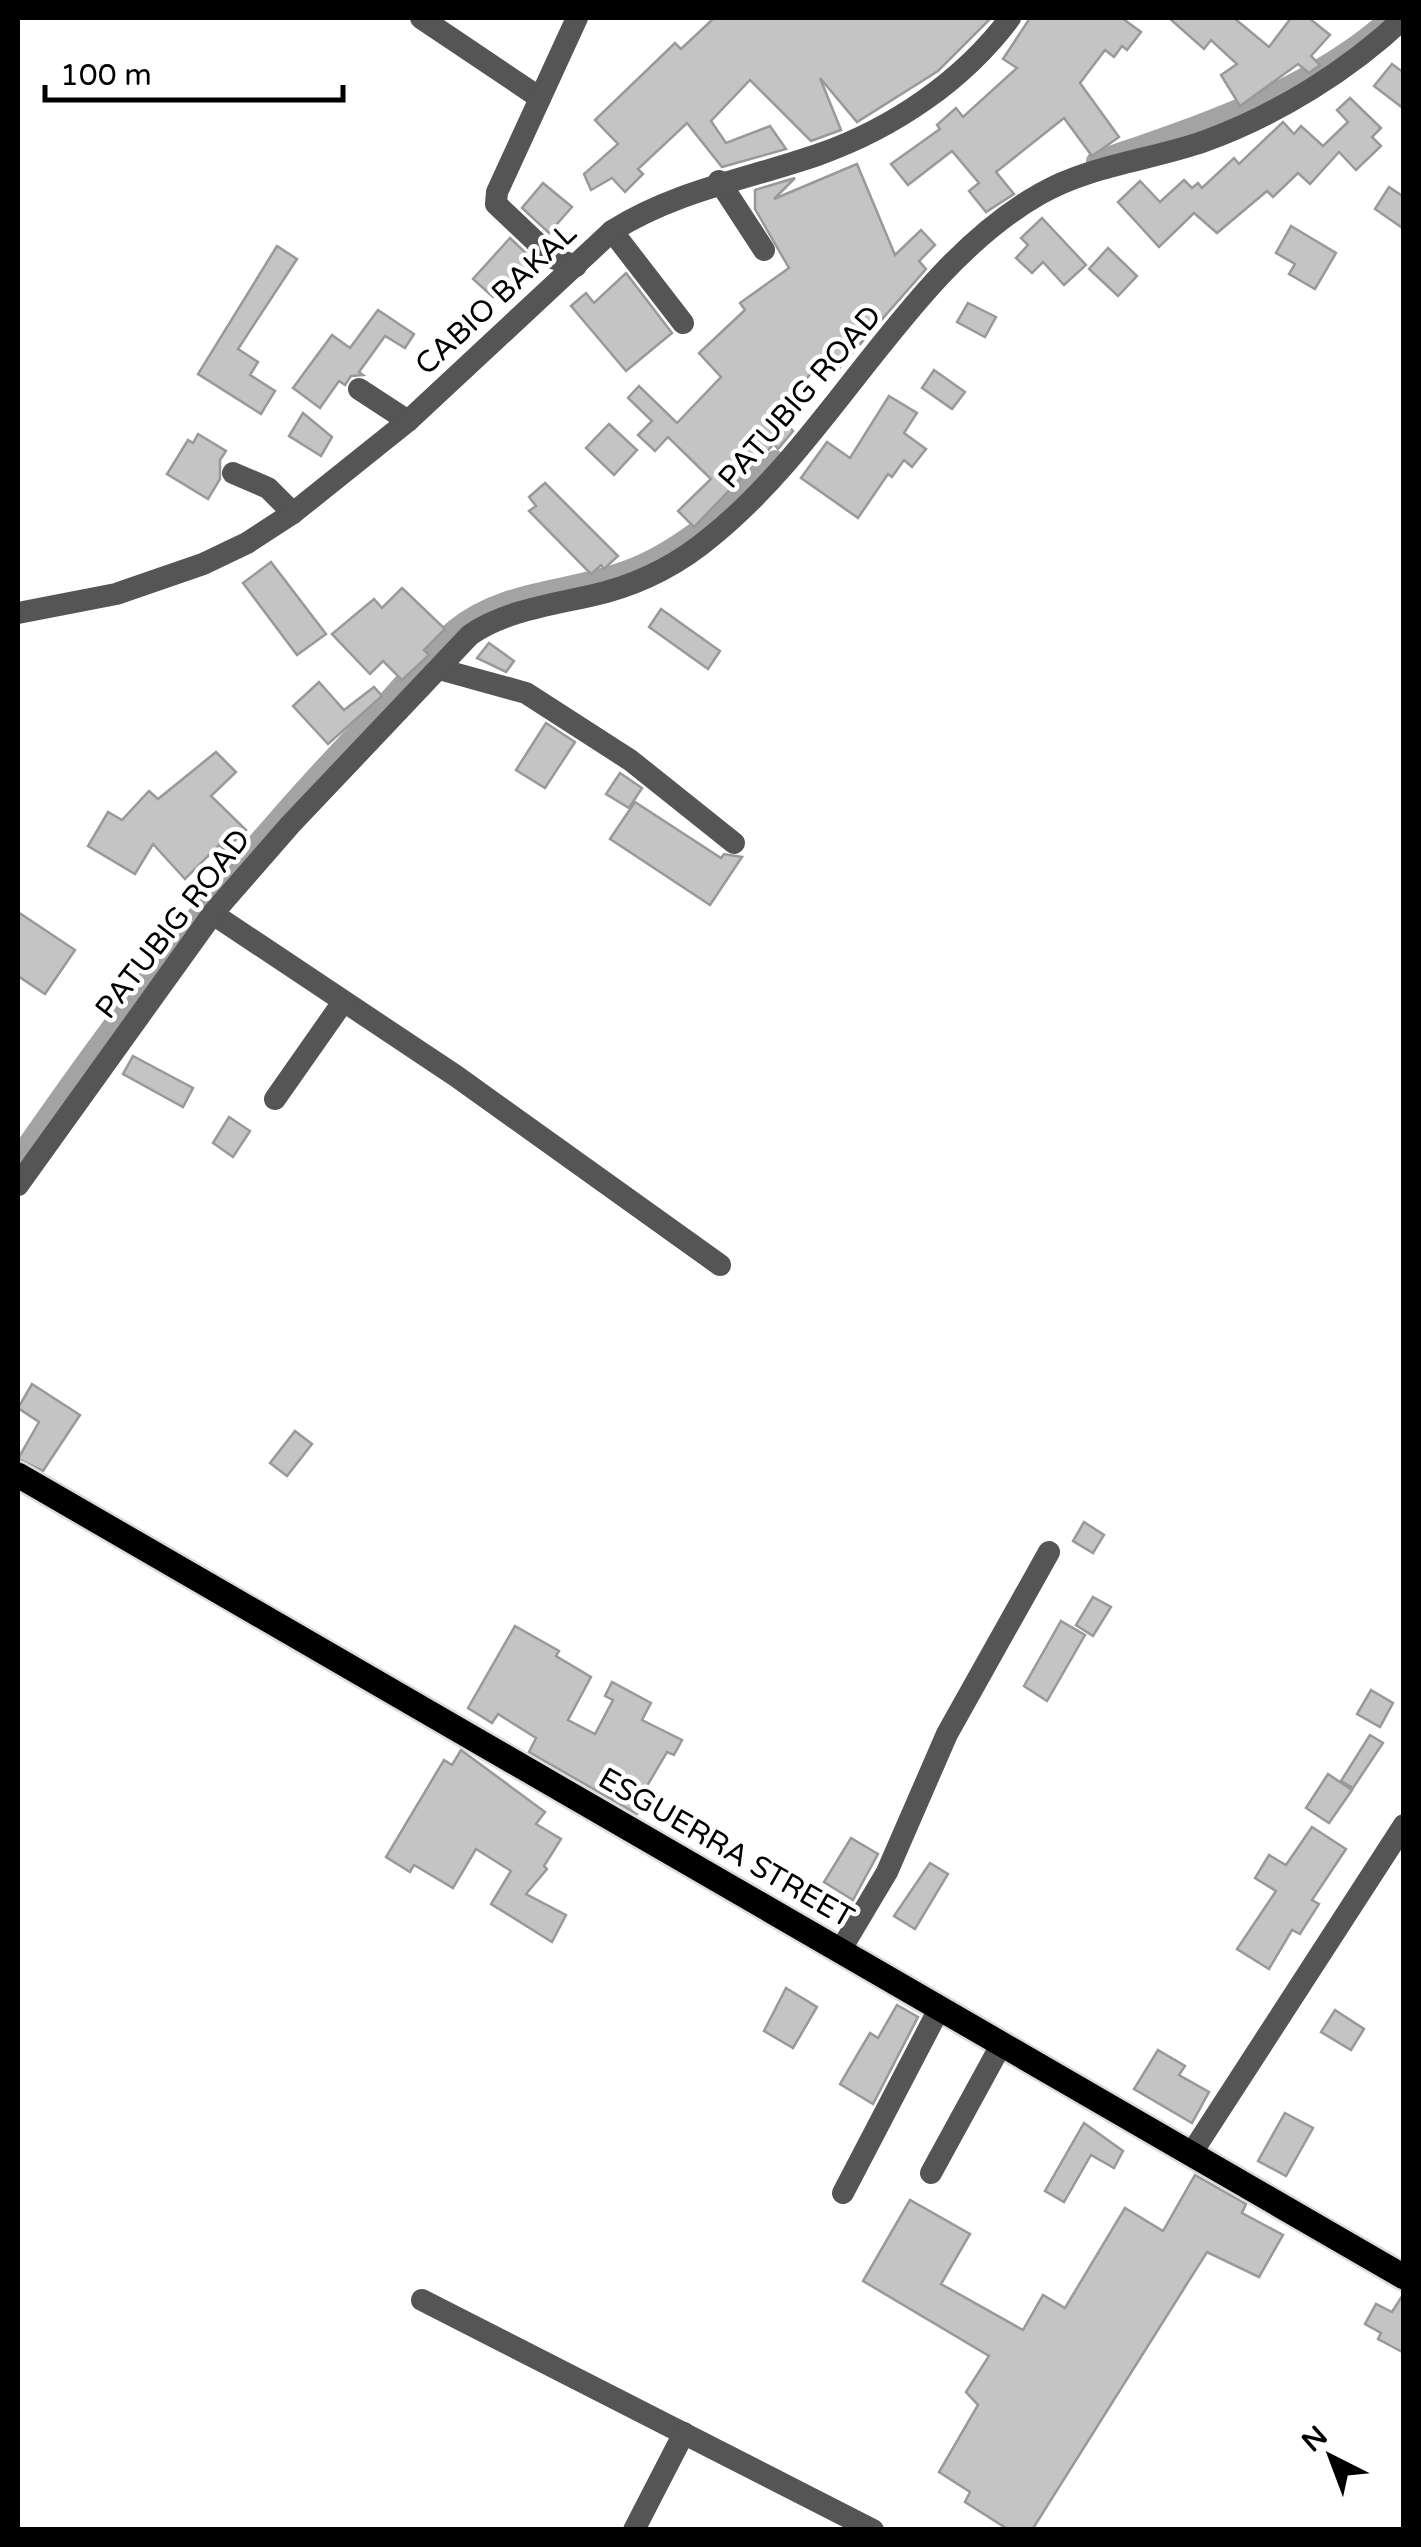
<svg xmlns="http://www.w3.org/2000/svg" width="1421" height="2547" viewBox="0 0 1421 2547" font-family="'Varela Round',sans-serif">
  <rect width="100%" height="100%" fill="#fff"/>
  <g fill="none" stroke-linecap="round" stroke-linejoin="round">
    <g stroke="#a3a3a3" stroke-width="20">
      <path d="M 1096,161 C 1195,126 1301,94 1383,24"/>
      <path d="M 18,1158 C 127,1000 242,849 377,712 C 403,686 426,653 455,629 C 504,589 568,592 625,571 C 685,549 731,504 775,460"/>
    </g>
  </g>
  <g fill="#c4c4c4" stroke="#999" stroke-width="2.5">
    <polygon points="714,18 991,18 938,71 857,122 820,78 841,130 811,141 750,80 711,121 726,143 770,126 786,149 722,167 687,123 638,169 643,174 625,192 612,178 591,190 584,174 618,144 595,120 675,43 681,49"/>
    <polygon points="1030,18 1122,18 1141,32 1127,50 1122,46 1114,57 1105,50 1080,83 1119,137 1092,156 1064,118 996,172 1014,194 986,212 969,191 979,183 952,151 908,185 891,164 940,129 937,125 956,108 963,117 1017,68 1003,59"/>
    <polygon points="1169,18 1234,18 1269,47 1291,18 1309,18 1330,35 1311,56 1320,65 1309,73 1298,64 1240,106 1221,75 1237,64 1211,40 1204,49"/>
    <polygon points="1392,64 1404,73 1404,109 1374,86"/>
    <polygon points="1350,98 1381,128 1372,137 1381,146 1356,170 1339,152 1310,184 1298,173 1273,197 1267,191 1217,233 1194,213 1159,247 1118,202 1140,181 1160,202 1184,180 1192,188 1198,183 1202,188 1234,158 1239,164 1283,122 1294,134 1301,126 1323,146 1348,122 1337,110"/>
    <polygon points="857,164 895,255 921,230 935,245 919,261 926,269 834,374 820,363 795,392 802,399 782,419 793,431 778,449 774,444 694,527 678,511 711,479 668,437 655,451 638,435 652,421 628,398 639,386 677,423 721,377 699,353 745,310 740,303 789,268 755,209 755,190 795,178 774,199"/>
    <polygon points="543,183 572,207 549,233 522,208"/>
    <polygon points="1389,187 1404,197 1404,229 1375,209"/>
    <polygon points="1042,218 1086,265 1064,285 1043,262 1032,273 1016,258 1028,245 1021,238"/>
    <polygon points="1291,226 1336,253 1315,289 1289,274 1295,264 1276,253"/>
    <polygon points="510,238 529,256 525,261 535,270 511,297 501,288 493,297 473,279"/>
    <polygon points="277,246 297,259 238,349 258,362 250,375 275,391 261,414 198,374"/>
    <polygon points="1108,248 1137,276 1118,296 1089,269"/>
    <polygon points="626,273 672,333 626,371 571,306 586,293 594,303"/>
    <polygon points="968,303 996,317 985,337 957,322"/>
    <polygon points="378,310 414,334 405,348 385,336 359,372 363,375 351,376 345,385 339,381 320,408 293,388 332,335 350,348"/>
    <polygon points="934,370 965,392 952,409 922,388"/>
    <polygon points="889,396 917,413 904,433 926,449 912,467 904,460 892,477 888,474 858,518 801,478 827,442 850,458"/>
    <polygon points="303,413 332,437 321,456 289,436"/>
    <polygon points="609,424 637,450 614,475 586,448"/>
    <polygon points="198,434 226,451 220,460 220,479 208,499 167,474 188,440 193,443"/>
    <polygon points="545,483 618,556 604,569 601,565 591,574 529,511 536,506 529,497"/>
    <polygon points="271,562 326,634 297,655 243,583"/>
    <polygon points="402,588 445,629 424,650 429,655 402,680 383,661 370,674 332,634 374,599 382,608"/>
    <polygon points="661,609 720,651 708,669 649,627"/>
    <polygon points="489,643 514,661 506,672 477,658"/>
    <polygon points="319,682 344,710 374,687 382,696 328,744 293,706"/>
    <polygon points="546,723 575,742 545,788 516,770"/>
    <polygon points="216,752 236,772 211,796 246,830 225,850 219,845 185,879 153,844 135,874 88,846 108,812 122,820 149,791 158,799"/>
    <polygon points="620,773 642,788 629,808 606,794"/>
    <polygon points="635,802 721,858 724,854 742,857 710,905 610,839"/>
    <polygon points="18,912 75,950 45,994 18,976"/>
    <polygon points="133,1056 193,1088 183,1107 123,1074"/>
    <polygon points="229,1117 250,1131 233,1157 213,1143"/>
    <polygon points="32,1384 80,1415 43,1471 18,1459 39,1422 18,1408"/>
    <polygon points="295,1431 312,1444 287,1476 270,1463"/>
    <polygon points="1084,1522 1104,1535 1093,1553 1073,1541"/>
    <polygon points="1093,1597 1111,1607 1093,1636 1076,1625"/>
    <polygon points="1061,1621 1085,1635 1047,1701 1024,1686"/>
    <polygon points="515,1626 559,1651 556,1656 591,1677 568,1720 595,1734 613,1700 605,1696 612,1682 651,1703 642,1720 682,1740 674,1755 667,1752 644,1791 649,1794 637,1814 529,1752 536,1738 498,1714 492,1723 468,1708"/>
    <polygon points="1371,1690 1393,1703 1380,1727 1357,1714"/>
    <polygon points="1370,1735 1383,1743 1353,1788 1341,1781"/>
    <polygon points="461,1750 545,1812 536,1824 561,1839 544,1866 547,1869 526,1894 566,1915 552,1942 491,1904 511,1871 476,1849 453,1888 414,1865 410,1872 386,1857 444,1760 452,1765"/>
    <polygon points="1328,1774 1352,1790 1329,1823 1306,1808"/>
    <polygon points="1312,1827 1346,1849 1312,1900 1319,1904 1300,1934 1292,1930 1269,1969 1237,1949 1276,1891 1255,1878 1269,1855 1286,1865"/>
    <polygon points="851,1838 878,1854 853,1900 824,1882"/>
    <polygon points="930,1863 948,1874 915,1929 894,1916"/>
    <polygon points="786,1988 817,2007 793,2048 764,2031"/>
    <polygon points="897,2005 918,2017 873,2104 840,2084 870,2033 878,2038"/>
    <polygon points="1335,2010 1364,2029 1351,2050 1321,2032"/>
    <polygon points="1158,2050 1185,2066 1179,2075 1209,2092 1192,2123 1134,2089"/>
    <polygon points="1285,2113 1313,2128 1286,2176 1258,2161"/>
    <polygon points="1084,2123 1123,2151 1114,2168 1091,2155 1064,2202 1045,2191"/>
    <polygon points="1195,2175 1246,2204 1242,2213 1283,2235 1259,2277 1207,2252 1032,2530 1009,2530 965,2502 970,2492 939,2472 978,2405 966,2392 989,2356 863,2281 910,2200 970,2234 941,2284 1023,2330 1043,2295 1065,2308 1125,2208 1163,2231"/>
    <polygon points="1404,2293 1404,2353 1378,2339 1381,2333 1365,2324 1376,2304 1392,2312"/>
  </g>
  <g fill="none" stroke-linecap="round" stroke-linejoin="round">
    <g stroke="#dbdbdb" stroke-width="30">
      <polyline id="major" points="18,1475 1404,2277"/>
    </g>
    <g stroke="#555" stroke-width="22">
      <polyline points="421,18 540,98"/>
      <polyline points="719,181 764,250"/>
      <polyline points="612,231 683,323"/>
      <polyline points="576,266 553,258 496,204 497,192 577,18"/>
      <polyline points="359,389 408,421"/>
      <polyline points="233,473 268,488 293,513"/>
      <path d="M 18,613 L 116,594 L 203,564 L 247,543 L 293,513 L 408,421 L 612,231 C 677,190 749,179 820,154 C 893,128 963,81 1010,18"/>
      <polyline points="439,669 526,693 630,760 734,843"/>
      <polyline points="213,914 456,1076 720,1265"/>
      <polyline points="275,1099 343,1002"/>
      <path d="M 18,1185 L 214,912 L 290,825 L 470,635 C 509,608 561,604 606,592 C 646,581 680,563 712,536 C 832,439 910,267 1040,194 C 1090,165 1152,160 1205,141 C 1277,115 1349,70 1404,18"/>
      <polyline points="840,1951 887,1872 947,1734 1049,1552"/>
      <polyline points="1191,2154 1404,1825"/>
      <polyline points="931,2173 1001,2045"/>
      <polyline points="843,2193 939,2009"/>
      <polyline points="422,2300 873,2530"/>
      <polyline points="634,2530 684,2433"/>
    </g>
    <use href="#major" stroke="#000" stroke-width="25"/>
  </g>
  <g text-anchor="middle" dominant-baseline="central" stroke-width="9" stroke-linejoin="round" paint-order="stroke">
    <g font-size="30" fill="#000" stroke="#fff">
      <text transform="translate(496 299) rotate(-43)">CABIO BAKAL</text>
      <text transform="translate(800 397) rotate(-49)">PATUBIG ROAD</text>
      <text transform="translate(173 924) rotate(-52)">PATUBIG ROAD</text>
      <text transform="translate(726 1848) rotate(30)">ESGUERRA STREET</text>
    </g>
  </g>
  <rect width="1421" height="2547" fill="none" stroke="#000000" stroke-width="40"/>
  <g transform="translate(1331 2457) rotate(318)" stroke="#ffffff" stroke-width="8" paint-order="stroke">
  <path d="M0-8L18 38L0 25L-18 38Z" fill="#000000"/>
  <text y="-15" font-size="28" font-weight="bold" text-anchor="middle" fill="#000000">N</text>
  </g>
  <path d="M45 85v15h298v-15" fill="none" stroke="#000000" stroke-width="5"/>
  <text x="60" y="85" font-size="30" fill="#000000" stroke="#ffffff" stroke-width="8" paint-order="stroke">100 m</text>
</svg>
